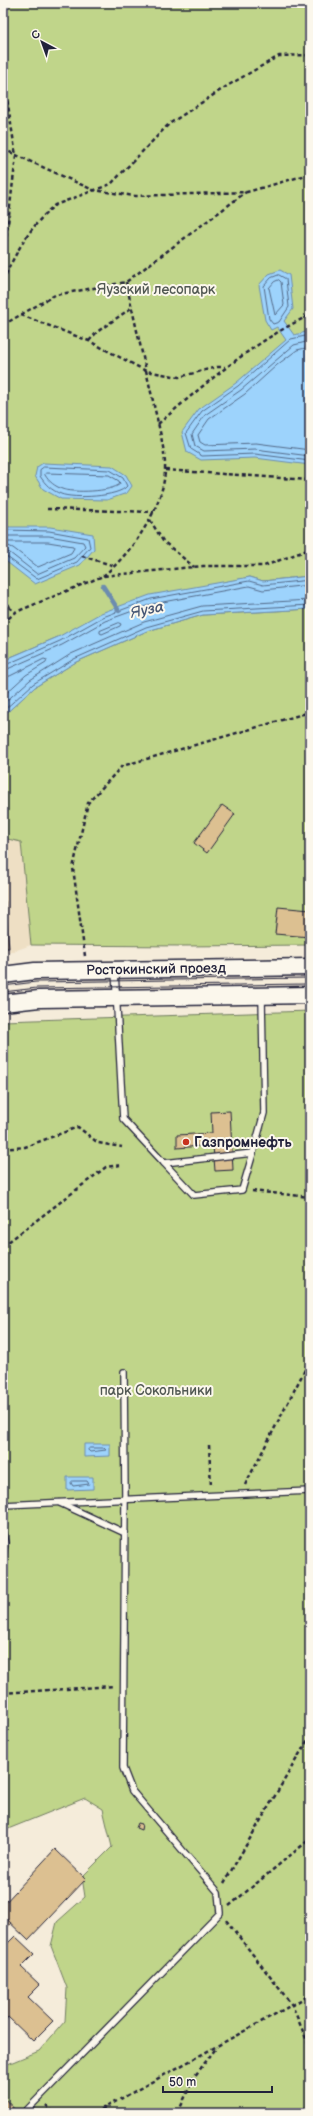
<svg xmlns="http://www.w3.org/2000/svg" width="313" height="2116" viewBox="0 0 313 2116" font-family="'Balsamiq Sans',sans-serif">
  <rect width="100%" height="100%" fill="#f5ecda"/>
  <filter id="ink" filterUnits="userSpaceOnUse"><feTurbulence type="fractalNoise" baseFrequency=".025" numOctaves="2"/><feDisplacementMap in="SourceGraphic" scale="8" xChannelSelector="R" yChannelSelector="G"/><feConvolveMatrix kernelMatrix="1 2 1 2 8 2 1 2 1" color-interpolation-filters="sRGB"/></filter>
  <g filter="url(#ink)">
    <polygon fill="#eedfc4" points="3,838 21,842 31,945 3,955"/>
    <g fill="#c0d58a" stroke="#717c62">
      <polygon points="3,3 310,3 310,576 263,581 250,577 196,588 58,637 11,657 3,663"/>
      <polygon points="310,609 310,945 183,946 31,945 21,842 3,838 3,716 35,687 76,662 147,631 203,615"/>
      <polygon points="310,1011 310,2113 3,2113 3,2066 39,2051 65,2021 67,1988 51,1946 57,1922 85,1897 82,1877 112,1847 103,1809 85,1798 3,1831 3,1021"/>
    </g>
    <g fill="#9dd3fc" stroke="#6c8caf">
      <polygon points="280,270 289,275 293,309 284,321 294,335 310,331 310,465 255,458 201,460 187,452 182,432 199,409 236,383 286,340 277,327 271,330 265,320 259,285 269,274"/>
      <polygon points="43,463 112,466 126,475 132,486 127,493 107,500 61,499 43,489 35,476 37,467"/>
      <polygon points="3,527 50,527 93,534 94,549 80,565 35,584 3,559"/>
      <polygon points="310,576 310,609 203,615 147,631 76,662 35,687 3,716 3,663 11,657 58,637 101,613 150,595 250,577 263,581"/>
      <polygon points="84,1444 110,1444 110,1456 84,1457"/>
      <polygon points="67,1477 93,1477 93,1489 67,1490"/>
    </g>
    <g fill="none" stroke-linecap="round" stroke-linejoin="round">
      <g stroke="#536988" stroke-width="1">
        <polygon points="279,275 286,279 289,307 279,322 273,324 269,319 264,286 271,278"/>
        <polygon points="279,280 281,282 284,305 275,315 269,288 274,282"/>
        <polyline points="310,335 291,339 238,386 202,411 186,433 191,449 202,456 255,454 310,461"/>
        <polyline points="310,341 294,345 241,390 205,415 192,434 195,446 204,451 255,449 310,456"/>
        <polyline points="310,347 297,350 277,365 245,394 209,419 198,435 200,442 205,445 256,443 310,450"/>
        <path d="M 44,467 L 110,470 L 123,478 L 127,486 C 119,497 73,499 61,494 C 51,490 45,484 40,476 L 40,470 Z"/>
        <path d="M 46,473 L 109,475 L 119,481 L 120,484 C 111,492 73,493 62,489 C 55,486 49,482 45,475 Z"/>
        <polyline points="3,530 49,531 88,538 90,547 77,562 37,579 7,557 3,556"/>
        <polyline points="3,536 49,536 83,542 85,546 74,558 37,574 10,553 3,551"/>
        <polygon points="7,542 48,542 73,546 74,548 71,553 38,567 13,548 6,545"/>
        <polygon points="119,623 121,624 120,626 102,634 100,633 100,631"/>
        <polyline points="3,666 60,641 103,617 151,599 249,581 263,585 310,580"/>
        <polyline points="3,671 62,645 105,621 152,604 249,586 263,590 310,585"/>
        <polyline points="3,677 10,676 44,659 47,660 46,663 26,675 3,696"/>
        <polyline points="3,704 30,680 71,654 144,622 202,606 310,600"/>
        <polyline points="3,711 33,684 74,659 146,627 203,611 310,605"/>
        <polygon points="90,1448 104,1448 106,1450 90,1452 88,1450"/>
        <polygon points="73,1481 87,1481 89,1484 73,1486 71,1483"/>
      </g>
      <polyline stroke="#6c8caf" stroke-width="4.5" points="103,586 119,611"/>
    </g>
    <g fill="#dcc091" stroke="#22223b">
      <polygon points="222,805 235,814 207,853 194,843"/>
      <polygon points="3,901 5,901 9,948 3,948"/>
      <polygon points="278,907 310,910 310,937 275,934"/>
      <polygon points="230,1111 233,1170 215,1171 213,1145 177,1148 177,1135 212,1133 211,1112"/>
      <polygon points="138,1823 142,1824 141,1830 136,1828"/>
      <polygon points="55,1849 86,1879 28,1940 3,1916 3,1905"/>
      <polygon points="3,1916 11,1923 3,1932"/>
      <polygon points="15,1936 34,1954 21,1967 40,1985 28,1997 53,2021 33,2041 8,2017 3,2023 3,1948"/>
      <polygon points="3,2097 17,2112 15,2113 3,2113"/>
    </g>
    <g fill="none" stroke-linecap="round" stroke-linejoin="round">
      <g stroke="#22223b" stroke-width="8">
        <g id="lane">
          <polyline points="115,971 123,1119 164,1163 253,1153 264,1113 262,998"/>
          <polyline points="164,1163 194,1195 242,1190 253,1153"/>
          <polyline points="60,1503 125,1533"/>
          <polyline points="3,1505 310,1491"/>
          <polyline points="3,1534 5,1543 3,1555"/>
          <polyline points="24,2113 220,1913 218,1892 132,1791 123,1768 125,1499 124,1372"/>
        </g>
      </g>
      <g stroke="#22223b" stroke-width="19">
        <g id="secondary">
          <polyline points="3,975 35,971 310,967"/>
          <polyline points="3,1003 39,999 310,995"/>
        </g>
      </g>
      <g stroke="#22223b" stroke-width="2.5" stroke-dasharray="4 3" stroke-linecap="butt">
        <polyline points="3,73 16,156 3,265"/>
        <polyline points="3,149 93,190 135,196 247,192 310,174"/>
        <path d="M 3,281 C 15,253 31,225 55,205 L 111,184 L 169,124 L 227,86 L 279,56 L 310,55"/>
        <polyline points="21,315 89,341 146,371 179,377 217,367 225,367"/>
        <polyline points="3,325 55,295 126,282 246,192"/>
        <polyline points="89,341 97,332 131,308"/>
        <path d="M 158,424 C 206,383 253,342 310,315"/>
        <polyline points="165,470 310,480"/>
        <polyline points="47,509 154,512"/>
        <polyline points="150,520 163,541 194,567"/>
        <polyline points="82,556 115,566"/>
        <path d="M 103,576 C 131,554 164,507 165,470 C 166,452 157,420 153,401 C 144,362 135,322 126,282"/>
        <polyline points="3,591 10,608"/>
        <polyline points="3,604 16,612"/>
        <polyline points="3,623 16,612 103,576 203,566 264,566 310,549"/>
        <polyline points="85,956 73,868 88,803 122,766 310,712"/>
        <polyline points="3,1149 25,1147 78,1127 98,1143 122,1147"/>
        <polyline points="252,1191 310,1197"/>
        <polyline points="3,1246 106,1167 121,1165"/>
        <polyline points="209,1445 211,1487"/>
        <polyline points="245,1485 310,1360"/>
        <polyline points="3,1693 114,1686"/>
        <polyline points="224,1883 310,1736"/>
        <polyline points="229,1906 310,1839"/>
        <polyline points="226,1920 292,2005 310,2048"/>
        <polyline points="46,2105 54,2113"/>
        <polyline points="95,2113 310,1995"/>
        <polyline points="178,2113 194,2077 217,2047"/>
      </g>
      <use href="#lane" stroke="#fbf7ec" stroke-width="5.5"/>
      <use href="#secondary" stroke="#fbf7ec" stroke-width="16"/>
      <g stroke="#22223b" stroke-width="1">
        <polyline points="3,986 36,982 310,978"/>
        <polyline points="3,992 37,988 306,984"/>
      </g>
    </g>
  </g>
  <circle fill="#c8321e" stroke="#fbf7ec" stroke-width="1.5" cx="186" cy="1142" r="4"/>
  <g text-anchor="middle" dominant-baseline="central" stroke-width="4" stroke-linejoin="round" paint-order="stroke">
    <g font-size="14" fill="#515853" stroke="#fbf7ec">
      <text x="156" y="289">Яузский лесопарк</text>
      <text x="156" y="1390">парк Сокольники</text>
    </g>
    <g font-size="14" fill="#22223b" stroke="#fbf7ec">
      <text transform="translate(156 969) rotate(-1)">Ростокинский проезд</text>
    </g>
    <g font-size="14" font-weight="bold" fill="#22223b" stroke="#fbf7ec" text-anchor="start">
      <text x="194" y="1142">Газпромнефть</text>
    </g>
    <g font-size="15" font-style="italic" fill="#475775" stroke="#fbf7ec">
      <text transform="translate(147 610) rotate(-12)">Яуза</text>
    </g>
  </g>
  <rect width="313" height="2116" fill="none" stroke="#fbf7ec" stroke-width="16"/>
  <rect x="8" y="8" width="297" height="2100" fill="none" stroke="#22223b" stroke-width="1.5" filter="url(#ink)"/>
  <g transform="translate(42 42) rotate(319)" stroke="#fbf7ec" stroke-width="3" paint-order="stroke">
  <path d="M0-3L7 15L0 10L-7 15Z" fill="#22223b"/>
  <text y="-6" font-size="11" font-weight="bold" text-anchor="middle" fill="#22223b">С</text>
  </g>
  <path d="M163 2086v6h109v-6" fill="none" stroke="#22223b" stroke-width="2"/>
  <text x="169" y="2086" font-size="12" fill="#22223b" stroke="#fbf7ec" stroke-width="3" paint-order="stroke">50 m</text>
</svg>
